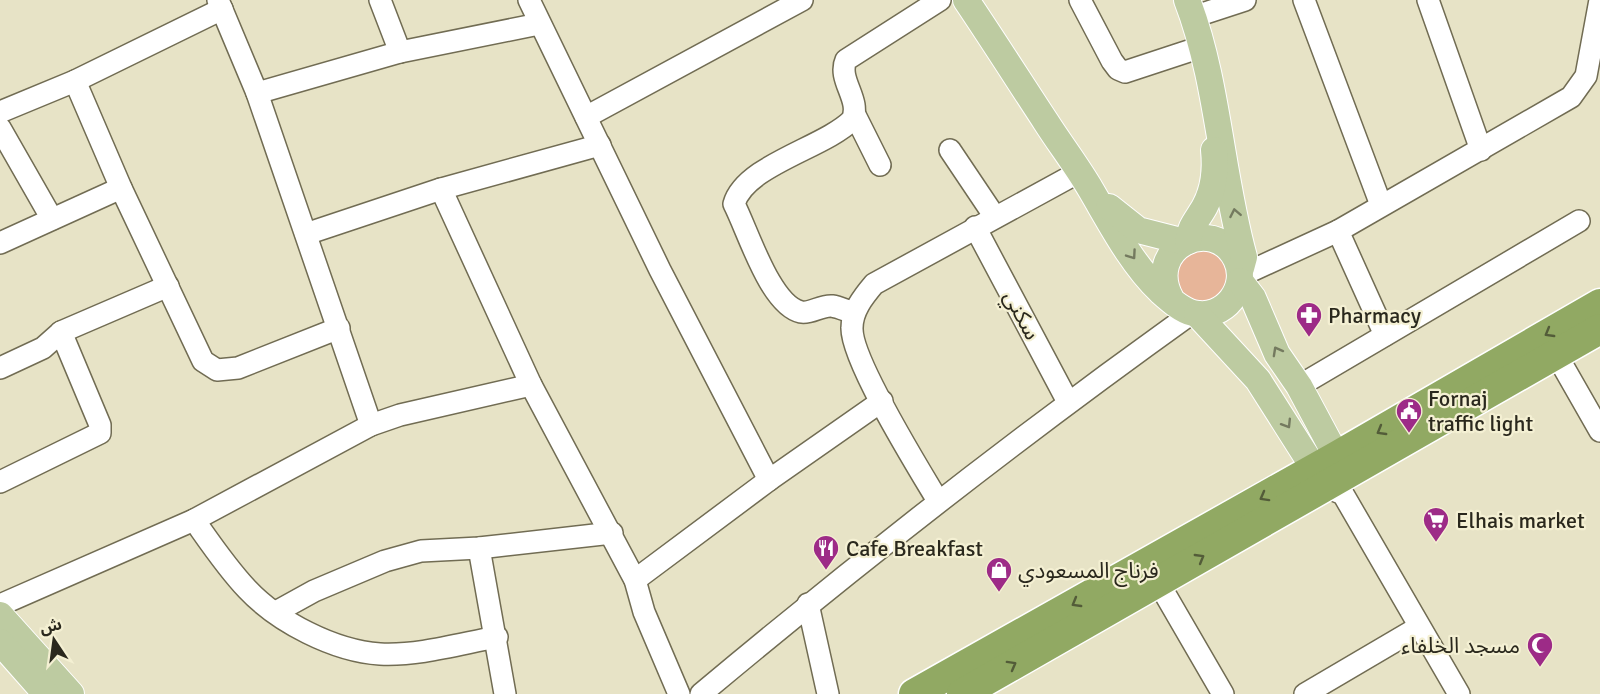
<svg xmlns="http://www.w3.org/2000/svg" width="1600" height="694" viewBox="0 0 1600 694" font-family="Signika,'Noto Sans Arabic',sans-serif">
  <rect width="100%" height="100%" fill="#e7e3c6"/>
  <polygon fill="#e7b599" points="1205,250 1223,259 1230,277 1217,303 1183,301 1174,267 1186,254"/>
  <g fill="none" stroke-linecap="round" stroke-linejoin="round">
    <g stroke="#716c53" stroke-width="24">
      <g id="minor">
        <polyline points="218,0 257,93 371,425"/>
        <polyline points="380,0 400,52"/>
        <polyline points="529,0 660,270 769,480"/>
        <polyline points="1080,0 1112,61 1118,69 1125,72 1201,47"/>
        <polyline points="1304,0 1381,205"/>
        <polyline points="1428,0 1481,150"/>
        <polyline points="1193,17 1245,0"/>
        <polyline points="75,81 121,188 203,361 217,370 238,368 339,328"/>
        <polyline points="257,93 400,52 539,24"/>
        <polyline points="0,112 75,81 222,9"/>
        <polyline points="855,115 880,165"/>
        <polyline points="586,117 802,0"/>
        <polyline points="0,128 52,219"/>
        <polyline points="950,150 995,217"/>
        <polyline points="441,189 531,385 635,580 644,612 679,694"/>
        <polyline points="975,227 1068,402"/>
        <polyline points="1338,231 1385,335"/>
        <polyline points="306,234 441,189 600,145"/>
        <polyline points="0,243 121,188"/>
        <polyline points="1240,276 1338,231 1571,97 1586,76 1600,0"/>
        <path d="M 854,313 C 847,311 839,307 832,306 C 821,305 811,314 801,312 C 770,305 748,231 734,204 C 745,165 824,148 852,120 C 862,100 837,80 846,60 L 940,0"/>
        <polyline points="1556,354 1600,431"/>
        <polyline points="0,368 43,348 61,332 168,286"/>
        <polyline points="1299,386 1579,221"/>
        <polyline points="0,482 100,433 100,425 61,332"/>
        <polyline points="1326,487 1343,494 1459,694"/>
        <path d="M 938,501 C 919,469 851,360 852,328 C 852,311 863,297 874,284 L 1079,172"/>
        <path d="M 194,520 C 211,544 227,568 247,589 C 278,622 334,651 380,654 C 418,656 459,644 497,637"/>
        <polyline points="479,548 505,694"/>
        <polyline points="635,580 769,480 882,401"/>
        <polyline points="1158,582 1223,694"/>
        <polyline points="808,604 828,694"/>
        <polyline points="0,605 194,520 371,425 400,415 531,385"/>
        <polyline points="276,612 314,591 385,561 421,551 479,548 612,533"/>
        <path d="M 701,694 C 860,561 1023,434 1192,313"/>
        <polyline points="1305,694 1419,627"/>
      </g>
    </g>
    <g stroke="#fff" stroke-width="28">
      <g id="major">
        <path d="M 966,0 C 993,40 1019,81 1046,122 C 1060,144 1077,166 1091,190 C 1111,224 1131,263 1160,291 C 1169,299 1181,310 1193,313 C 1224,321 1250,287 1236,259 C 1214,214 1143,247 1171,299"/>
        <path d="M 1187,0 C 1218,80 1221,175 1244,257 L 1241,268"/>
        <polyline points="1109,207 1138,230 1185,242"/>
        <path d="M 1188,241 C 1190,226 1198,219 1205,206 C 1214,189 1216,169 1214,150"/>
        <polyline points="1240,281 1253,298 1277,354 1299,386 1345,472"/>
        <polyline points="1197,314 1258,380 1324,484"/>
        <polyline points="0,615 71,694"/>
        <polyline points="0,642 46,694"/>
      </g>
    </g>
    <g stroke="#fff" stroke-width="33">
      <g id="highway">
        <polyline points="914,694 1337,456 1600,304"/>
        <polyline points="962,694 1600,329"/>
      </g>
    </g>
    <use href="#minor" stroke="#fff" stroke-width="21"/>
    <use href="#major" stroke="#bdcba1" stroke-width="26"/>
    <use href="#highway" stroke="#91a963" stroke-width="30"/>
  </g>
  <defs><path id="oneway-chevron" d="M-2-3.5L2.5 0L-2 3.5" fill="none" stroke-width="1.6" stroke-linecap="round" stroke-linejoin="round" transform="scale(1.5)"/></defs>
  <g stroke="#747a5f">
    <use href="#oneway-chevron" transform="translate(1235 213) rotate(-101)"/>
    <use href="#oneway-chevron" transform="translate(1132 255) rotate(55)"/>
    <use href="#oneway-chevron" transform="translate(1277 351) rotate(-119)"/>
    <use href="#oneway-chevron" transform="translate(1287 424) rotate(58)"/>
  </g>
  <g stroke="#535c39">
    <use href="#oneway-chevron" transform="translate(1549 333) rotate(150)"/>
    <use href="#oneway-chevron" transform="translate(1381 431) rotate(150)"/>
    <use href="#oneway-chevron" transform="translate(1264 497) rotate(151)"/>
    <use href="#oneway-chevron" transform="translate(1200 558) rotate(-30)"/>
    <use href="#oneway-chevron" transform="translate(1076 603) rotate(150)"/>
    <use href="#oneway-chevron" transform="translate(1012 665) rotate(-29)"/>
  </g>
  <defs>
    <g id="pharmacy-pin" transform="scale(1.35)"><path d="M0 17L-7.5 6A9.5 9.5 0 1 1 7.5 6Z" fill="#9d2b87" stroke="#f4f0d3"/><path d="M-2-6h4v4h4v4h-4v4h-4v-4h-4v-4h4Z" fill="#fff"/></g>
    <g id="civic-pin" transform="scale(1.35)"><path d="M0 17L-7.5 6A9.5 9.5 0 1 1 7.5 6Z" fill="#9d2b87" stroke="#f4f0d3"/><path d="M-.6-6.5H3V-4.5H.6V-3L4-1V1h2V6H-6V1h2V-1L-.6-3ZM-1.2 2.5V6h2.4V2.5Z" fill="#fff"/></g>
    <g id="supermarket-pin" transform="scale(1.35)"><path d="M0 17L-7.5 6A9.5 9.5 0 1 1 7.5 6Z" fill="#9d2b87" stroke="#f4f0d3"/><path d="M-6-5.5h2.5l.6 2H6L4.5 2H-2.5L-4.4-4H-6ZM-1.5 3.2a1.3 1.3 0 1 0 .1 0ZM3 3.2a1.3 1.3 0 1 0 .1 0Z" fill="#fff"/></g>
    <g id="restaurant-pin" transform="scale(1.35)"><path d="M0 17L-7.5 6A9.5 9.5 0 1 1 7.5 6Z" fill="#9d2b87" stroke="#f4f0d3"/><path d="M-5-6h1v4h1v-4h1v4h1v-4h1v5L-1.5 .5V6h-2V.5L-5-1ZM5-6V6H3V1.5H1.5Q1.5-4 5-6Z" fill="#fff"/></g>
    <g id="shop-pin" transform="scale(1.35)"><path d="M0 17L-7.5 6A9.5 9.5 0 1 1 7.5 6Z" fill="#9d2b87" stroke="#f4f0d3"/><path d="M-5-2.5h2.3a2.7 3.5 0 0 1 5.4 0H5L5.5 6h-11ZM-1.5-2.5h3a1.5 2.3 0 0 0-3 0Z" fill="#fff"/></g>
    <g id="mosque-pin" transform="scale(1.35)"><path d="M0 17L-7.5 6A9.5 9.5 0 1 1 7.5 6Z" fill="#9d2b87" stroke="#f4f0d3"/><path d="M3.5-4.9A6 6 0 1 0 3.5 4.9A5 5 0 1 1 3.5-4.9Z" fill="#fff"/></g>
  </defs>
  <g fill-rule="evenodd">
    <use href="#pharmacy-pin" x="1309" y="315"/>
    <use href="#civic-pin" x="1409" y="411"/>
    <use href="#supermarket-pin" x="1436" y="520"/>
    <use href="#restaurant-pin" x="826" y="548"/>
    <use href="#shop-pin" x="999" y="570"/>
    <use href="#mosque-pin" x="1540" y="645"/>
  </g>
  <g text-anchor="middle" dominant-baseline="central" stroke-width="4.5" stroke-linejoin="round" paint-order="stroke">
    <g font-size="22" fill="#2a281d" stroke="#f4f0d3">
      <text transform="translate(1022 315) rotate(62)">سكني</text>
    </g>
    <g font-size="22" fill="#2a281d" stroke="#f4f0d3" text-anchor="start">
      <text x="1328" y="315">Pharmacy</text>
      <text x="1428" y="398">Fornaj<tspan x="1428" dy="25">traffic light</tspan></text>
      <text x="1456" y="520">Elhais market</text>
      <text x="846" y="548">Cafe Breakfast</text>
      <text x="1018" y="570">فرناج المسعودي</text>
      <text x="1520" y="645" text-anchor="end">مسجد الخلفاء</text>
    </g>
  </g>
  <g transform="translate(54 640) rotate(347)" stroke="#f4f0d3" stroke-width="4.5" paint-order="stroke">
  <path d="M0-4.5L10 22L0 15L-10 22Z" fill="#2a281d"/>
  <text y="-9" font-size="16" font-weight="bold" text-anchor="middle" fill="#2a281d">ش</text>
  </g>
</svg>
